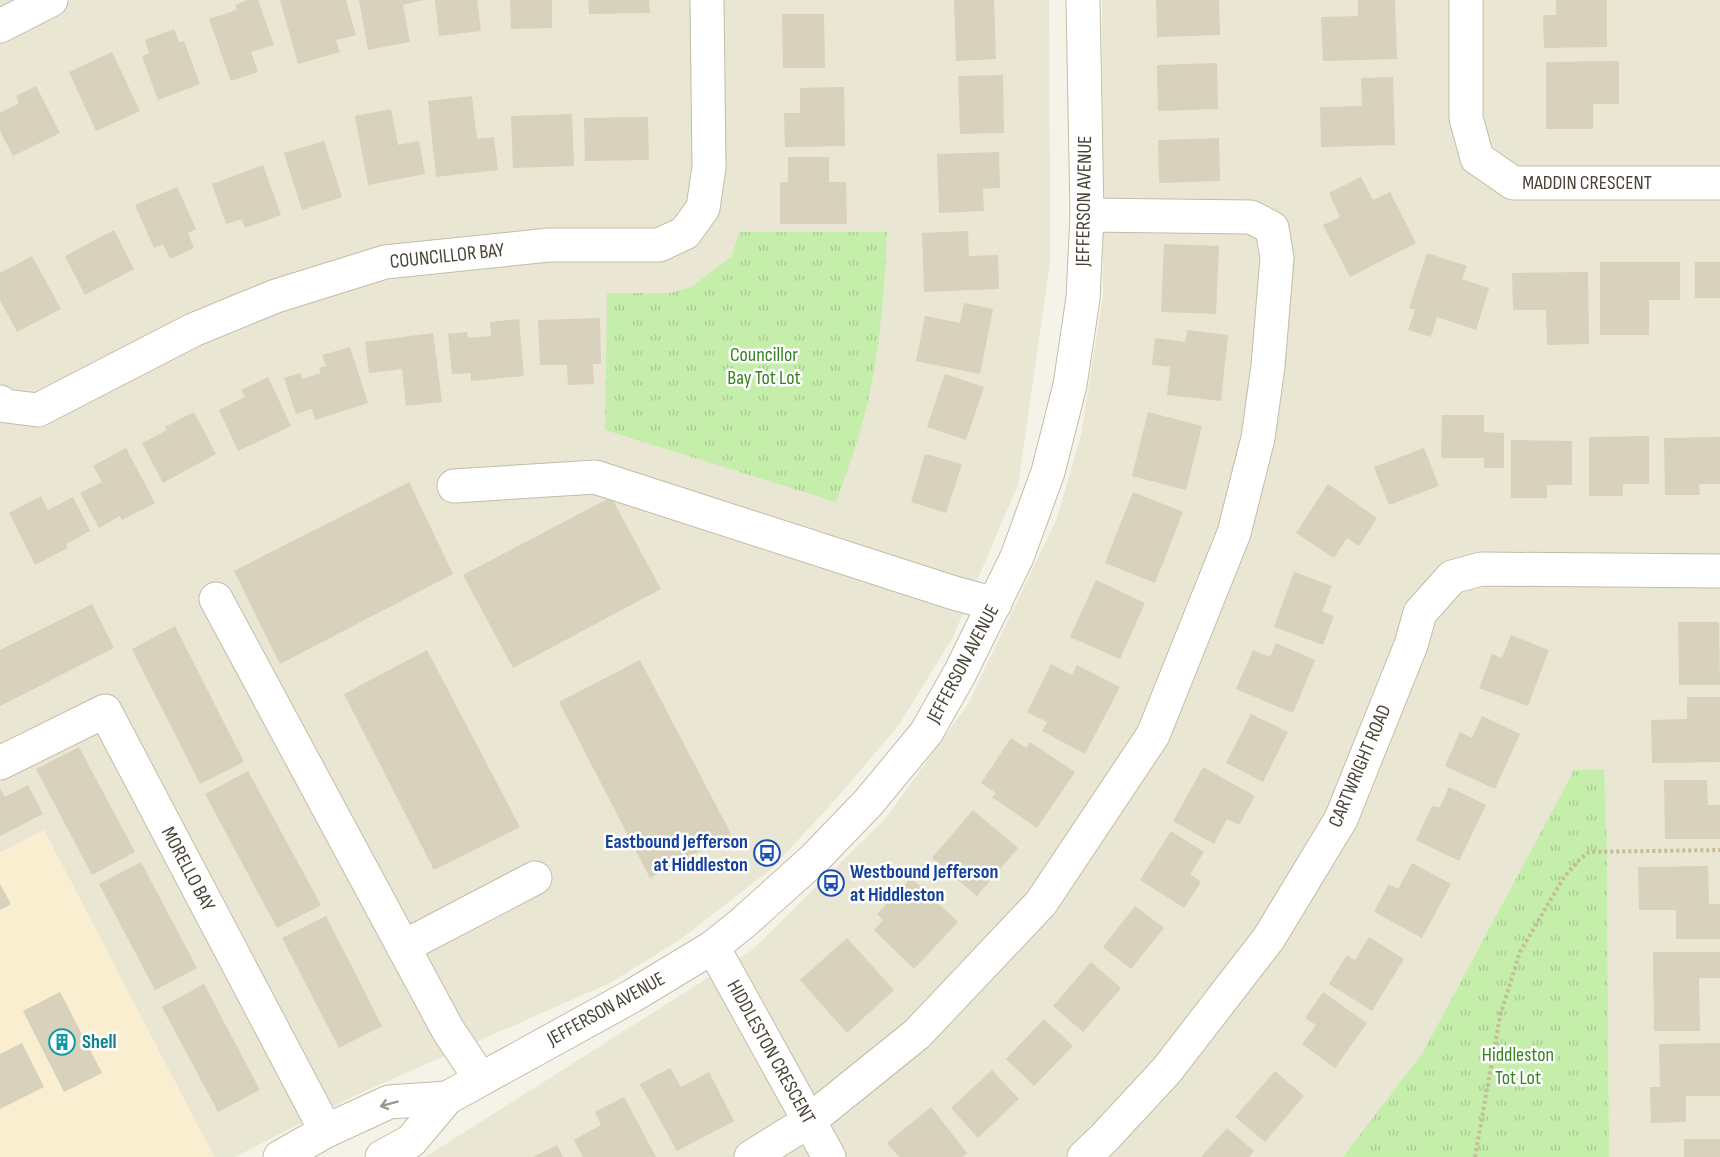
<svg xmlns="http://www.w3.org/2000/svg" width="1720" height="1157" viewBox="0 0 1720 1157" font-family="'Sofia Sans Condensed',sans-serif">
  <defs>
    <pattern id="park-tufts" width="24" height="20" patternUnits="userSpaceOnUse" patternTransform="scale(1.5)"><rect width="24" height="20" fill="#c5eeab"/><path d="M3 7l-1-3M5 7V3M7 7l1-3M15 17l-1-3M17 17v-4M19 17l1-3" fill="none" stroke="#abcd94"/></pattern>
  </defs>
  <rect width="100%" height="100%" fill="#f5f3e7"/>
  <g fill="#eae6d4" fill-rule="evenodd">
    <path d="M 0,0 L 1049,0 L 1050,263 L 1018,485 L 953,637 L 899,725 L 837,798 L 771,869 L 681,939 L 610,983 L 356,1095 L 235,1157 L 214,1157 L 44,830 L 0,853 ZM 732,256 L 874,367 L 860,431 L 836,502 L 607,293 L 670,293 L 691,287 Z"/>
    <polygon points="1102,0 1720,0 1720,1157 1609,1157 1607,851 1603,769 1574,770 1423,1052 1343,1157 425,1157 752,950 885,819 968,704 1057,518 1081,435 1103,295"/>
  </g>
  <polygon fill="#f9eed0" points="44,830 214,1157 0,1157 0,853"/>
  <g fill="url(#park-tufts)">
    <path d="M 739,232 L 887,232 C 884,299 879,368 860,432 C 853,456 844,479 836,502 L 605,430 L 607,293 L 670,293 L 691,287 L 732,256 Z"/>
    <polygon points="1604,769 1607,851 1609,1157 1343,1157 1423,1052 1574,770"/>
  </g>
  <g fill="#d8d1bb">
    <polygon points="248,0 258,0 274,45 251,52 258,72 231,81 209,19 237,10 235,5"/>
    <polygon points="280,0 346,0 356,35 336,40 340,52 298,64"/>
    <polygon points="359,0 424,0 403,5 410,42 368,50"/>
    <polygon points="435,0 477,0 481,31 439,36"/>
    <polygon points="510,0 552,0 552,28 511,29"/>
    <polygon points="588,0 649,0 650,13 589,14"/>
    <polygon points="954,0 994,0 996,59 956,61"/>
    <polygon points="1156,0 1219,0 1220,35 1157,37"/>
    <polygon points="1358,0 1395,0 1397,59 1323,61 1321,17 1358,16"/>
    <polygon points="1556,0 1607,0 1607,47 1544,48 1543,15 1556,15"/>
    <polygon points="782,14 824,14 825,68 783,68"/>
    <polygon points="174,29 179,42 184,41 200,84 158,100 142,56 149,53 145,40"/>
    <polygon points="112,52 140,111 96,131 69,72"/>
    <polygon points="1619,61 1619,104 1593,104 1593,129 1546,129 1546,62"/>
    <polygon points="1217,63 1218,109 1158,111 1157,65"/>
    <polygon points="1003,75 1004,133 960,134 958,76"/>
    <polygon points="1393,77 1395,145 1321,147 1320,107 1362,106 1361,78"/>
    <polygon points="36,86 60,133 13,156 0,131 0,113 19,103 16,96"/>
    <polygon points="844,87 845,146 785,147 784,113 800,113 800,88"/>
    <polygon points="472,96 477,139 494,137 498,170 436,177 428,101"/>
    <polygon points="391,109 398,145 419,141 425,174 368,185 355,116"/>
    <polygon points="572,114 574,166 513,168 511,116"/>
    <polygon points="648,117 649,160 585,161 584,118"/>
    <polygon points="1219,138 1220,181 1159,183 1158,140"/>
    <polygon points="324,141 342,197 302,210 284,153"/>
    <polygon points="999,152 1000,188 983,189 984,211 939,213 937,154"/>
    <polygon points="788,157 829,157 829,182 846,182 847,224 780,224 780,182 788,182"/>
    <polygon points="263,165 281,215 245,228 242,219 226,224 212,184"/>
    <polygon points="1361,177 1373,200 1390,192 1416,243 1350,277 1323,225 1340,217 1329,193"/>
    <polygon points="177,187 196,229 188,233 194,248 170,259 163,244 154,248 135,205"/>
    <polygon points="114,230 134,269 85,295 65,256"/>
    <polygon points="968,231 969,256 998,255 999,289 924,292 922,233"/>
    <polygon points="1164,244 1219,246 1216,314 1161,312"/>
    <polygon points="1427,253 1467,266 1462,279 1489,288 1476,330 1437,317 1431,337 1408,330 1415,310 1409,308"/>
    <polygon points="32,256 61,309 17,332 0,300 0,273"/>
    <polygon points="1600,262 1680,262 1680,300 1649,300 1649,335 1600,335"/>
    <rect x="1695" y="262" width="25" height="36"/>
    <polygon points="1588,272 1589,344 1547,345 1546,310 1513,310 1512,273"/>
    <polygon points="964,303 993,309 980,374 916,361 925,316 960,323"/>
    <polygon points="600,318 601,364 593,364 594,384 568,385 567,365 540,365 538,320"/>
    <polygon points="519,319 524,376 471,381 471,373 452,374 448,334 467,332 468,338 491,336 490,322"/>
    <polygon points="1187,330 1228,335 1221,401 1167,395 1170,367 1152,365 1155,338 1185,342"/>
    <polygon points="433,333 442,402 406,406 402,369 369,373 365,342"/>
    <polygon points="350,347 368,403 315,420 312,409 296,414 284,378 301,373 302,379 321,373 319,368 326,366 322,355"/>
    <polygon points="945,374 984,387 966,440 927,427"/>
    <polygon points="268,377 291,426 238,451 219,410 245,397 241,390"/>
    <polygon points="194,412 216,454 163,483 142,443 167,430 165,427"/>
    <polygon points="1148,412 1202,426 1186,490 1132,476"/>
    <polygon points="1442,415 1484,415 1484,432 1504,433 1504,468 1484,468 1484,458 1441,458"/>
    <polygon points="1649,436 1649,484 1623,484 1623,496 1589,496 1589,437"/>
    <polygon points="1720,437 1720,484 1699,484 1700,495 1665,495 1664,438"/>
    <polygon points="1511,440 1572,441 1572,485 1547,485 1547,498 1511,498"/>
    <polygon points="126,448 155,503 122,520 120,516 99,528 80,493 102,482 93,466"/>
    <polygon points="1424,448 1439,486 1389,505 1374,467"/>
    <polygon points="925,454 962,464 946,513 911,502"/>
    <polygon points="409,482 453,574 280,664 234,571"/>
    <polygon points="1328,484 1377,518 1359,546 1347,538 1334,558 1296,533"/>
    <polygon points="1133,492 1183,512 1155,583 1105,563"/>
    <polygon points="41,496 48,510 73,497 90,531 66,544 68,548 35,565 9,513"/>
    <polygon points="611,497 661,589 513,668 463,575"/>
    <polygon points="1294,572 1332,586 1322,611 1334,616 1323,645 1274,627"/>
    <polygon points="1096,580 1145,603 1120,659 1070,637"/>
    <polygon points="92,604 114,648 0,706 0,650"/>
    <polygon points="1678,622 1719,622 1720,685 1679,685"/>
    <polygon points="175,626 244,762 200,784 132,649"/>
    <polygon points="1511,635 1549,650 1528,706 1479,688 1492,654 1502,658"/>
    <polygon points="1276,643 1315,660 1293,713 1236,689 1253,650 1270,657"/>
    <polygon points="427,650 520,827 434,870 344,694"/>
    <polygon points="640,660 731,834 650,878 559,702"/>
    <polygon points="1051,664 1072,675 1077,665 1120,687 1085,754 1042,731 1047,722 1027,712"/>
    <polygon points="1687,697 1720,697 1720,762 1652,763 1651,720 1687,719"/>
    <polygon points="1251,714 1288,732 1263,782 1226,763"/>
    <polygon points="1482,716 1520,734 1495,789 1445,766 1460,732 1472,738"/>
    <polygon points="1011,738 1026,748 1030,742 1075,772 1037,828 992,797 996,793 981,783"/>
    <polygon points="79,747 135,852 92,875 36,769"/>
    <polygon points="1203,767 1255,796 1239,825 1227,819 1214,844 1173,821"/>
    <polygon points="248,771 321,905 277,928 205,794"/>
    <polygon points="1664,780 1707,780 1708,805 1720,805 1720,839 1665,839"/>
    <polygon points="28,785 43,814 0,836 0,788 5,797"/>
    <polygon points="1449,787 1486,805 1459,861 1416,840 1432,806 1440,807"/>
    <polygon points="973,810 1018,848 977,896 932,858"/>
    <polygon points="1171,831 1204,852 1190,874 1201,882 1184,908 1140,880"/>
    <polygon points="141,862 197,968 155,990 99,884"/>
    <polygon points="1412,863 1451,884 1422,938 1374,912 1389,884 1398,889"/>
    <polygon points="1708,866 1709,904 1720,904 1720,939 1676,939 1676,910 1639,910 1638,867"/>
    <polygon points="911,878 958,922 914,969 874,930 883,920 877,914"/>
    <polygon points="0,884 11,904 0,910"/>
    <polygon points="1135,906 1164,928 1131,969 1103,947"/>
    <polygon points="326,916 382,1026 339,1048 282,938"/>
    <polygon points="1369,937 1404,959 1372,1011 1329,984 1347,955 1355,960"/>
    <polygon points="847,938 894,990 847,1033 800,980"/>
    <polygon points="1653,952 1720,952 1720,978 1699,978 1700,1031 1654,1031"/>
    <polygon points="1091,962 1121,988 1083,1032 1053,1006"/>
    <polygon points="204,984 260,1090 218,1112 162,1007"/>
    <polygon points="60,992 102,1073 64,1092 23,1011"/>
    <polygon points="1323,992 1367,1023 1335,1068 1302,1044 1316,1025 1305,1018"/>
    <polygon points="1044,1019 1073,1046 1034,1086 1006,1059"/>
    <polygon points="22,1043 44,1087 0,1109 0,1054"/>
    <polygon points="1720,1043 1720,1096 1686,1096 1686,1122 1651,1123 1650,1087 1660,1087 1659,1044"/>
    <polygon points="670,1068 681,1087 709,1072 734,1121 677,1151 640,1084"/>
    <polygon points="992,1070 1019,1099 978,1138 951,1108"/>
    <polygon points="1275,1071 1304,1096 1265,1142 1235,1117"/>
    <polygon points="624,1097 656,1157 583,1157 574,1140 601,1125 595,1112"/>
    <polygon points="931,1107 967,1153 962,1157 899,1157 887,1143"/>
    <polygon points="1227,1128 1254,1151 1249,1157 1201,1157"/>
    <rect x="1684" y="1139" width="36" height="18"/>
    <polygon points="557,1145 563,1157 533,1157"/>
  </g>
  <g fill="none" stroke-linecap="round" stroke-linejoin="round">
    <g stroke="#c2bda8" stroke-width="35">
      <g id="minor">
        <polyline points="1466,0 1466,118 1477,158 1513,183 1720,183"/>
        <polyline points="0,26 51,0"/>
        <polyline points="0,402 6,406 38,410 193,330 276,296 385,262 549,245 659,245 685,233 703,208 709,167 707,0"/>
        <polyline points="454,486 595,477 954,593 995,604"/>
        <polyline points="216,599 448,1030 480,1078"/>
        <polyline points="0,763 105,711 326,1131"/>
        <polyline points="403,947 535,878"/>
        <polyline points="713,947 829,1157"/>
        <polyline points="280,1157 326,1131 389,1102 447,1098"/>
        <polyline points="382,1157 411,1141 447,1098 632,996 713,947 744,922 814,859 868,803 926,733 960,673 1017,557 1048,472 1070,385 1083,298 1087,215 1083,0"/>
        <polyline points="751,1157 809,1121 917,1034 1041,903 1153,735 1234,533 1258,438 1268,366 1277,258 1272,228 1251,217 1087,215"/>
        <polyline points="1084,1157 1104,1138 1167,1070 1269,938 1341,819 1411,645 1420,613 1452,577 1481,569 1720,571"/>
      </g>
    </g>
    <polyline stroke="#c5bc98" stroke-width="4" stroke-dasharray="3 3" stroke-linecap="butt" points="1475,1157 1500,1016 1520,952 1564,877 1579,860 1589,852 1720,850"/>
    <use href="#minor" stroke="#fff" stroke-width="33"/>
  </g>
  <defs><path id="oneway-shaft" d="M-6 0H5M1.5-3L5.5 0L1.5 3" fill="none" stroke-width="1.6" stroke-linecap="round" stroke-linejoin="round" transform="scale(1.5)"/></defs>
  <use stroke="#9b9890" href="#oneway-shaft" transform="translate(389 1104) rotate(165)"/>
  <defs>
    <g id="bus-ring" transform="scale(1.35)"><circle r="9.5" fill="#fff" stroke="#1a4fb4" stroke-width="1.5"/><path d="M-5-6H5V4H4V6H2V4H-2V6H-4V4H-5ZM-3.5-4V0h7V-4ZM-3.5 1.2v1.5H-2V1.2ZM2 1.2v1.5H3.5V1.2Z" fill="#1a4fb4"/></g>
    <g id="building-ring" transform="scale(1.35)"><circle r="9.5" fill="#fff" stroke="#0f9aa8" stroke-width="1.5"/><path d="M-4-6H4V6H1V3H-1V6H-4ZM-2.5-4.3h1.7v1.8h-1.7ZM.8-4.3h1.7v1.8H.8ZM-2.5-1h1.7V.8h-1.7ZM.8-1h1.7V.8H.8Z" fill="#0f9aa8"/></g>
  </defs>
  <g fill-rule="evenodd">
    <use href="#bus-ring" x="767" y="853"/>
    <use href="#bus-ring" x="831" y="883"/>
    <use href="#building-ring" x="62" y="1042"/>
  </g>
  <g text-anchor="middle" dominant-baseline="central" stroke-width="5" stroke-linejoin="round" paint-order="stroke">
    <g font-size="20" fill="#494435" stroke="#fff">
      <text x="1587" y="183">MADDIN CRESCENT</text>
      <text transform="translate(1084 201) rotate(-89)">JEFFERSON AVENUE</text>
      <text transform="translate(447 256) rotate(-6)">COUNCILLOR BAY</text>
      <text transform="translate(963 664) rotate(-62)">JEFFERSON AVENUE</text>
      <text transform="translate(1360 766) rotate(-67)">CARTWRIGHT ROAD</text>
      <text transform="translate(188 869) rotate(62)">MORELLO BAY</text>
      <text transform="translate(606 1009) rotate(-29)">JEFFERSON AVENUE</text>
      <text transform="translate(771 1052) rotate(61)">HIDDLESTON CRESCENT</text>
    </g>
    <g font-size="20" fill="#378221" stroke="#fff">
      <text x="764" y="355">Councillor<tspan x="764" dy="23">Bay Tot Lot</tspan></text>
      <text x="1518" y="1055">Hiddleston<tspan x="1518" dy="23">Tot Lot</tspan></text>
    </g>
    <g font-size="20" font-weight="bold" fill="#164399" stroke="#fff" text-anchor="end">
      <text x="748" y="842">Eastbound Jefferson<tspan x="748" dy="23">at Hiddleston</tspan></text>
      <text x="850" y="872" text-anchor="start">Westbound Jefferson<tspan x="850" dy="23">at Hiddleston</tspan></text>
    </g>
    <g font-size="20" font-weight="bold" fill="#0d838f" stroke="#fff" text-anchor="start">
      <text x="82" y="1042">Shell</text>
    </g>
  </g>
</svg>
